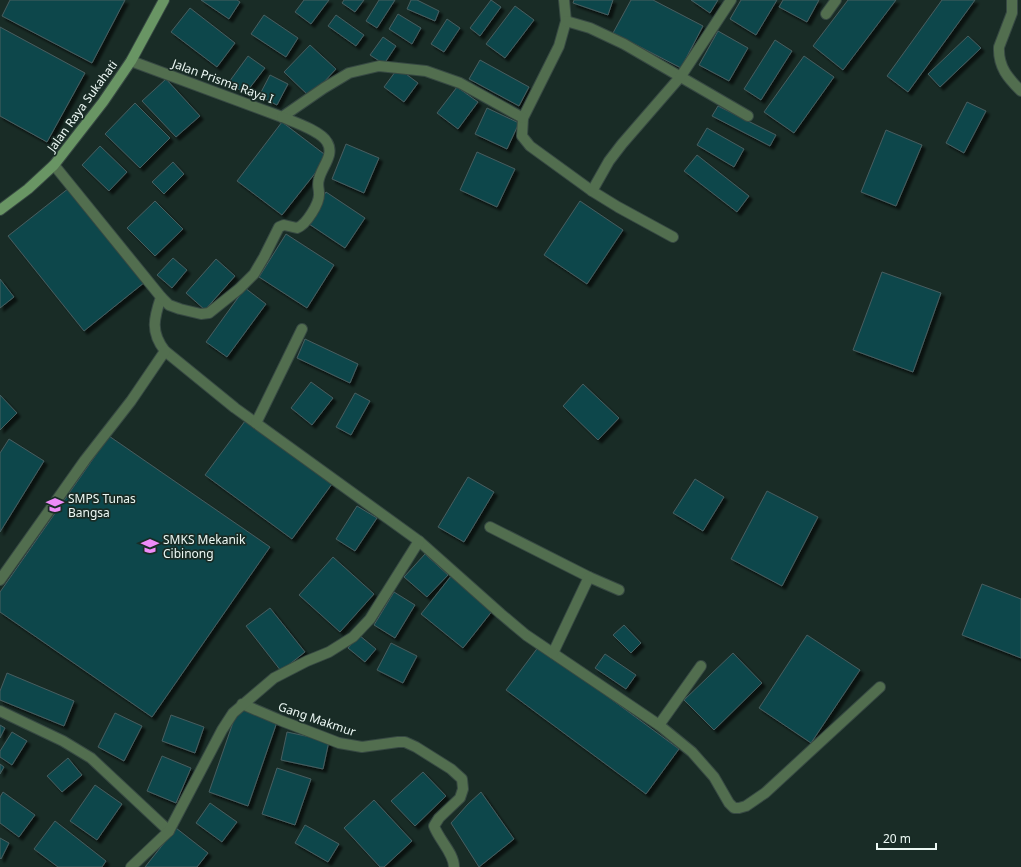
<svg xmlns="http://www.w3.org/2000/svg" width="1021" height="867" viewBox="0 0 1021 867" font-family="'Noto Sans',sans-serif">
  <defs>
    <filter id="shadow"><feDropShadow dx="3.5" dy="3.5" stdDeviation="1" flood-color="#0009"/></filter>
  </defs>
  <rect width="100%" height="100%" fill="#192c26"/>
  <g fill="#11464b" stroke="#475e60" filter="url(#shadow)">
    <polygon points="10,0 125,0 92,63 2,16"/>
    <polygon points="201,0 237,0 240,2 229,19"/>
    <polygon points="304,0 329,0 311,24 295,12"/>
    <polygon points="344,0 364,0 355,12 342,3"/>
    <polygon points="379,0 395,0 377,28 366,21"/>
    <polygon points="411,0 417,0 439,11 435,21 407,9"/>
    <polygon points="491,0 501,7 480,36 470,28"/>
    <polygon points="574,0 613,0 608,15 573,3"/>
    <polygon points="631,0 653,0 703,26 681,68 613,33"/>
    <polygon points="691,0 718,0 710,13"/>
    <polygon points="741,0 777,0 756,35 730,19"/>
    <polygon points="783,0 819,0 807,22 779,7"/>
    <polygon points="848,0 896,0 843,70 813,46"/>
    <polygon points="942,0 975,0 908,92 887,76"/>
    <polygon points="515,6 534,20 505,58 486,44"/>
    <polygon points="190,8 235,43 217,67 171,32"/>
    <polygon points="398,14 421,28 412,44 389,29"/>
    <polygon points="264,15 298,38 286,57 251,34"/>
    <polygon points="336,15 364,35 356,46 328,26"/>
    <polygon points="447,19 460,28 444,52 431,44"/>
    <polygon points="0,27 85,73 47,142 0,116"/>
    <polygon points="718,31 748,48 729,81 699,65"/>
    <polygon points="968,36 981,48 940,87 928,74"/>
    <polygon points="383,37 396,46 384,64 370,55"/>
    <polygon points="775,40 792,51 761,100 744,89"/>
    <polygon points="310,45 336,69 310,97 284,72"/>
    <polygon points="248,56 265,68 245,94 229,82"/>
    <polygon points="804,56 834,77 794,133 764,112"/>
    <polygon points="480,60 529,87 519,106 469,79"/>
    <polygon points="398,68 418,83 404,102 384,87"/>
    <polygon points="270,75 288,84 277,105 259,96"/>
    <polygon points="166,79 200,116 176,137 142,101"/>
    <polygon points="457,87 478,102 458,129 437,113"/>
    <polygon points="967,102 986,111 964,153 946,143"/>
    <polygon points="135,103 170,138 140,168 105,134"/>
    <polygon points="718,106 776,135 770,146 712,116"/>
    <polygon points="487,108 519,123 507,149 475,134"/>
    <polygon points="282,122 328,157 282,215 237,181"/>
    <polygon points="707,128 744,149 734,167 697,145"/>
    <polygon points="886,130 922,145 896,206 861,192"/>
    <polygon points="346,144 379,158 364,193 332,179"/>
    <polygon points="100,146 127,172 109,191 82,165"/>
    <polygon points="477,152 515,169 497,207 460,190"/>
    <polygon points="697,155 749,196 737,212 684,171"/>
    <polygon points="173,162 184,174 164,194 152,182"/>
    <polygon points="69,188 145,282 84,331 8,236"/>
    <polygon points="326,192 365,218 345,248 306,222"/>
    <polygon points="155,201 183,229 155,256 127,228"/>
    <polygon points="580,201 623,230 587,284 544,255"/>
    <polygon points="286,234 334,265 307,308 259,277"/>
    <polygon points="173,258 187,270 172,288 157,275"/>
    <polygon points="216,259 235,276 205,310 186,293"/>
    <polygon points="882,272 941,293 913,372 853,350"/>
    <polygon points="0,279 14,297 0,308"/>
    <polygon points="245,288 266,304 227,357 206,342"/>
    <polygon points="305,339 358,364 350,383 297,358"/>
    <polygon points="311,382 333,398 312,425 291,408"/>
    <polygon points="583,384 619,418 598,440 563,406"/>
    <polygon points="355,393 370,401 351,435 336,427"/>
    <polygon points="0,395 17,413 0,430"/>
    <polygon points="245,421 332,484 292,539 205,475"/>
    <polygon points="109,436 270,547 152,717 0,612 0,592"/>
    <polygon points="9,439 44,461 0,532 0,453"/>
    <polygon points="468,477 494,492 464,542 438,527"/>
    <polygon points="695,479 724,497 703,531 673,513"/>
    <polygon points="767,491 818,517 782,586 731,559"/>
    <polygon points="357,506 377,518 355,551 336,539"/>
    <polygon points="425,554 448,575 427,597 404,577"/>
    <polygon points="333,557 374,594 340,632 299,595"/>
    <polygon points="451,576 493,610 463,648 421,614"/>
    <polygon points="982,584 1021,599 1021,658 962,635"/>
    <polygon points="394,592 415,605 395,638 374,625"/>
    <polygon points="270,608 305,652 281,671 246,626"/>
    <polygon points="624,625 641,643 631,653 613,635"/>
    <polygon points="359,635 376,649 365,662 348,648"/>
    <polygon points="807,635 860,670 811,743 759,708"/>
    <polygon points="391,643 417,656 403,683 377,670"/>
    <polygon points="539,646 679,749 646,794 506,690"/>
    <polygon points="733,653 762,683 714,730 684,700"/>
    <polygon points="605,654 636,675 626,689 595,668"/>
    <polygon points="7,673 74,701 64,726 0,700 0,691"/>
    <polygon points="238,708 277,722 248,806 209,792"/>
    <polygon points="115,713 142,726 124,761 98,747"/>
    <polygon points="171,715 204,727 195,753 162,741"/>
    <polygon points="0,725 5,728 0,738"/>
    <polygon points="12,732 27,741 12,765 0,757 0,751"/>
    <polygon points="287,732 329,741 323,769 281,760"/>
    <polygon points="162,756 191,768 176,803 147,791"/>
    <polygon points="68,758 82,775 62,792 47,776"/>
    <polygon points="0,764 4,767 0,774"/>
    <polygon points="277,768 311,779 295,825 262,814"/>
    <polygon points="423,772 446,796 415,826 391,801"/>
    <polygon points="95,785 122,804 97,840 70,821"/>
    <polygon points="3,792 35,815 19,837 0,823 0,797"/>
    <polygon points="481,792 514,839 479,867 451,823 468,804"/>
    <polygon points="374,800 412,841 384,867 380,867 344,828"/>
    <polygon points="210,803 237,822 222,842 196,823"/>
    <polygon points="55,821 106,861 102,867 58,867 34,849"/>
    <polygon points="305,825 339,844 328,862 295,843"/>
    <polygon points="176,828 208,853 197,867 145,867"/>
    <polygon points="0,838 9,843 1,859 0,858"/>
  </g>
  <g fill="none" stroke-linecap="round" stroke-linejoin="round">
    <g stroke="#374943" stroke-width="12">
      <g id="minor">
        <polyline points="564,0 566,21 559,46 523,118 522,136 530,146 592,191"/>
        <path d="M 1012,0 L 1012,13 L 999,47 C 998,67 1008,78 1021,91"/>
        <polyline points="826,14 836,0"/>
        <polyline points="566,21 590,28 624,44 748,116"/>
        <polyline points="131,61 282,117 324,88 349,73 379,66 426,71 460,83 523,118"/>
        <path d="M 54,165 L 161,297 C 154,318 150,332 165,351 L 235,408 L 419,541 L 501,614 L 526,635 L 659,725 L 692,752 L 714,777 L 729,803 L 734,808 L 739,808 L 746,806 L 765,793 L 880,687"/>
        <polyline points="673,237 618,207 592,191 609,161 622,144 681,76 731,0"/>
        <path d="M 161,297 L 169,305 L 180,309 L 201,314 L 209,313 L 239,289 L 254,274 L 264,257 L 279,227 L 284,225 L 297,228 C 306,225 320,203 319,193 C 319,188 317,185 319,179 C 322,166 335,155 327,142 C 321,131 294,122 282,117"/>
        <polyline points="256,423 302,329"/>
        <polyline points="490,527 589,577"/>
        <polyline points="0,580 85,460 131,401 165,351"/>
        <polyline points="553,653 589,577 619,590"/>
        <path d="M 242,704 L 282,721 L 339,743 L 362,747 L 398,742 L 405,742 L 416,747 L 451,769 L 462,779 L 463,789 L 460,798 L 439,818 L 434,826 C 439,840 454,853 454,867"/>
        <polyline points="0,711 63,741 91,758 169,831"/>
        <polyline points="659,725 701,666"/>
        <polyline points="131,867 169,831 222,730 233,713 274,678 307,661 329,652 353,637 370,619 419,541"/>
      </g>
    </g>
    <g stroke="#374943" stroke-width="12">
      <polyline id="secondary" points="0,210 28,189 54,165 103,102 131,61 164,0"/>
    </g>
    <use href="#minor" stroke="#526e4f" stroke-width="10"/>
    <use href="#secondary" stroke="#699564" stroke-width="10"/>
  </g>
  <defs>
    <g id="school-bare" transform="scale(1.38)"><path d="M0-5L7-2L0 1L-7-2ZM-4 1L0 2.5L4 1V4Q0 6-4 4Z" fill="#ee8bf8" stroke="#192c26" stroke-width="2.5" paint-order="stroke"/></g>
  </defs>
  <g fill-rule="evenodd">
    <use href="#school-bare" x="55" y="505"/>
    <use href="#school-bare" x="150" y="546"/>
  </g>
  <g text-anchor="middle" dominant-baseline="central" stroke-width="3.5" stroke-linejoin="round" paint-order="stroke">
    <g font-size="12" fill="#ecf8f4" stroke="#192c26">
      <text transform="translate(223 81) rotate(20)">Jalan Prisma Raya I</text>
      <text transform="translate(82 106) rotate(-54)">Jalan Raya Sukahati</text>
      <text transform="translate(317 719) rotate(19)">Gang Makmur</text>
    </g>
    <g font-size="12" fill="#ecf8f4" stroke="#192c26" text-anchor="start">
      <text x="68" y="498">SMPS Tunas<tspan x="68" dy="14">Bangsa</tspan></text>
      <text x="163" y="539">SMKS Mekanik<tspan x="163" dy="14">Cibinong</tspan></text>
    </g>
  </g>
  <path d="M877 843v6h59v-6" fill="none" stroke="#ecf8f4" stroke-width="2"/>
  <text x="883" y="843" font-size="12" fill="#ecf8f4" stroke="#192c26" stroke-width="3" paint-order="stroke">20 m</text>
</svg>
